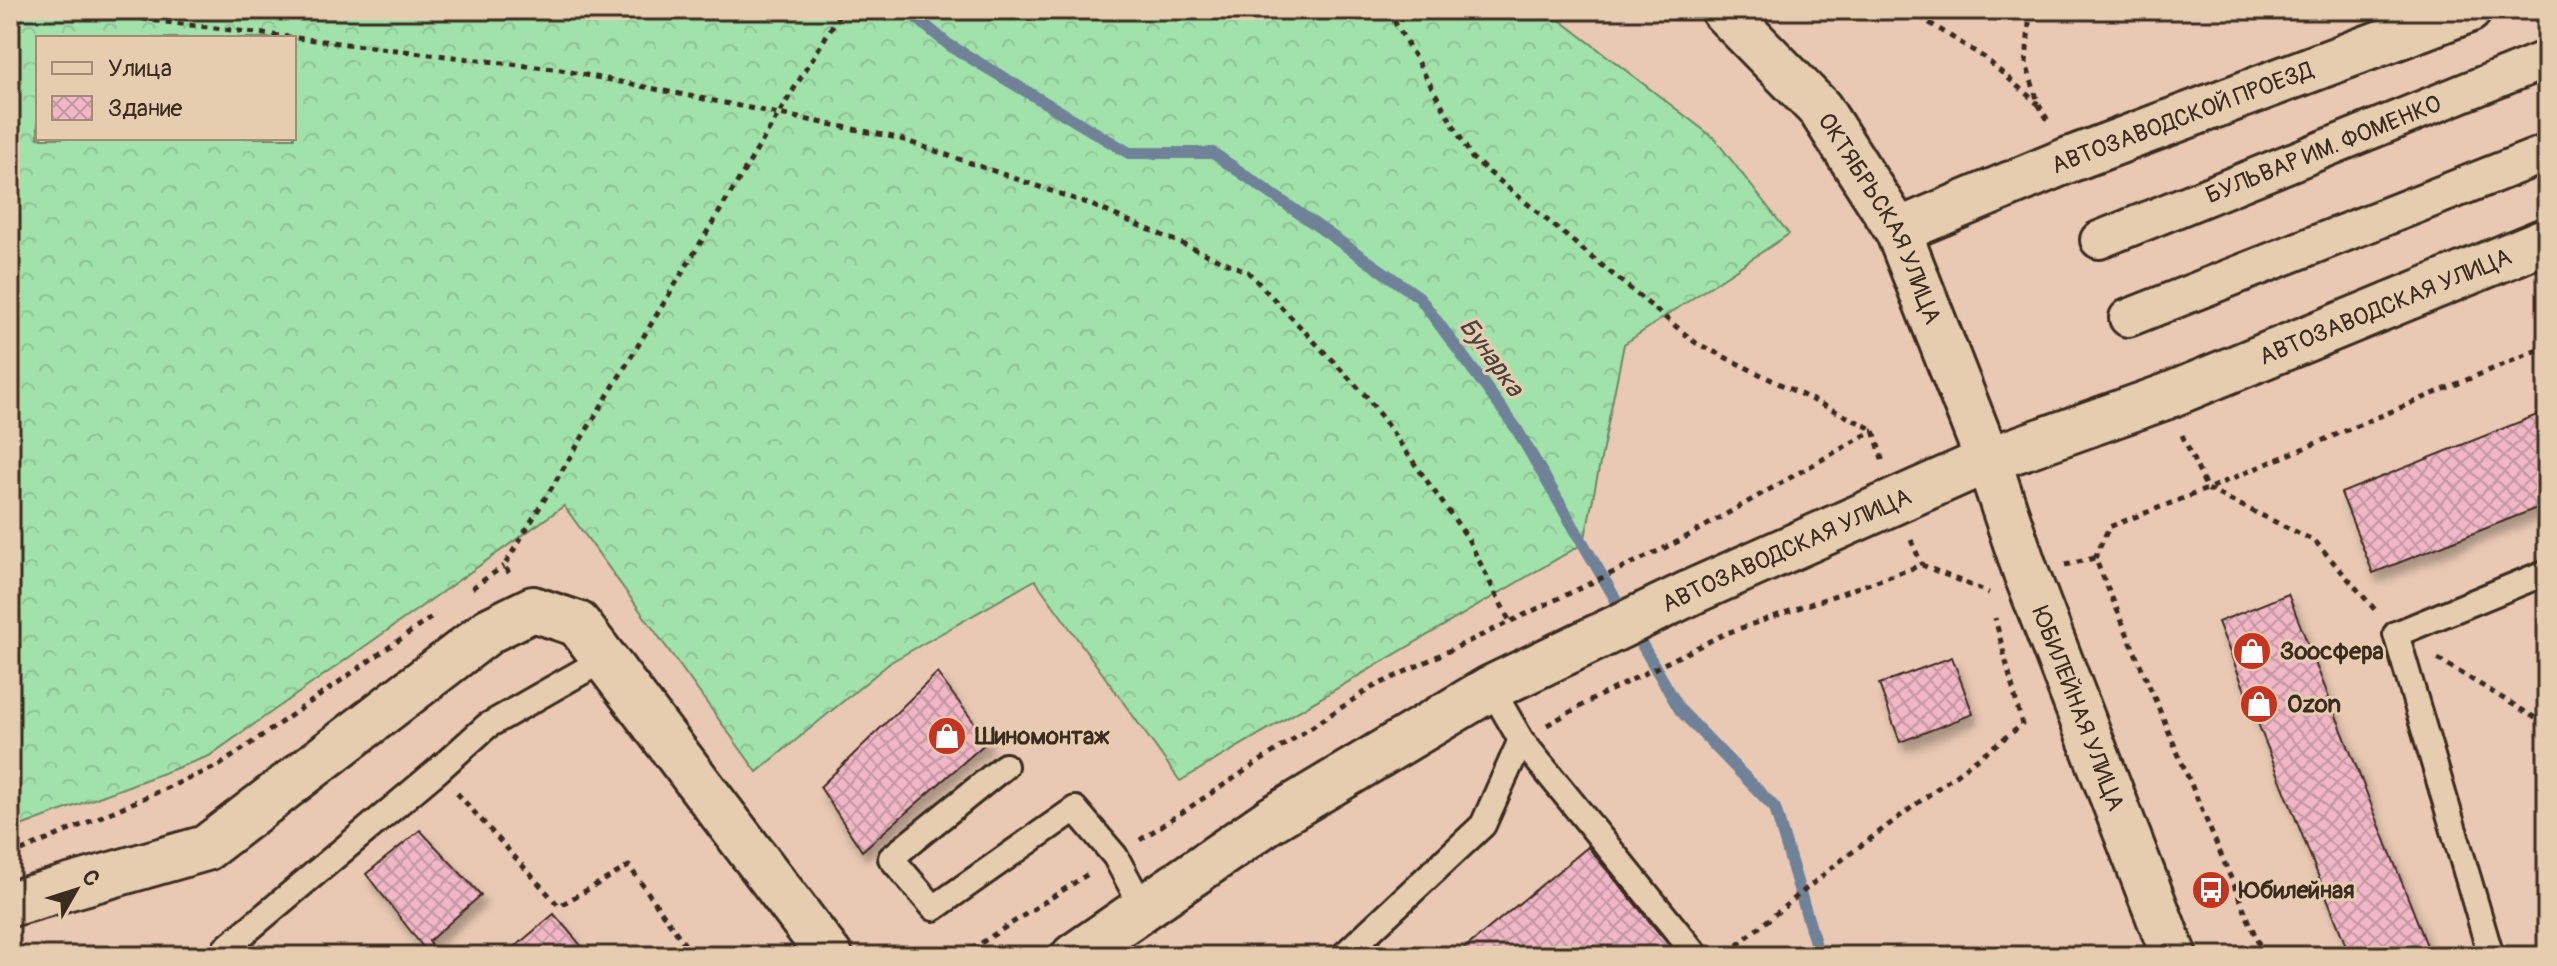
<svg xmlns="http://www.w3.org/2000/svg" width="2557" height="966" viewBox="0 0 2557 966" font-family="Pangolin,sans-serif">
  <defs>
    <pattern id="forest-crowns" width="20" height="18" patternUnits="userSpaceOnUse" patternTransform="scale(2)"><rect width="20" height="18" fill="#a1e2ab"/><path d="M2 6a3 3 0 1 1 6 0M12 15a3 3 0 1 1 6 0" fill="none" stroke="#8cc293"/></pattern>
    <pattern id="building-cross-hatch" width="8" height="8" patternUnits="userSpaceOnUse" patternTransform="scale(2)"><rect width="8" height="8" fill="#f0b7c7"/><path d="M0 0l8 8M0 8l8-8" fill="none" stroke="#c495a1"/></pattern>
    <filter id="shadow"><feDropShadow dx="5" dy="9" stdDeviation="4" flood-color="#0004"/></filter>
  </defs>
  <rect width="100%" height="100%" fill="#e9c9b4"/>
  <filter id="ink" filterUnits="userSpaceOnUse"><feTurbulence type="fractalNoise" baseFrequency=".0125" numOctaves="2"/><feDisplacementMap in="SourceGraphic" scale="16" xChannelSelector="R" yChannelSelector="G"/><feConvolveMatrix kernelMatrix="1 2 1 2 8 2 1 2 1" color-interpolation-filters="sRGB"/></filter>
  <g filter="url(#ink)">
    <path fill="url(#forest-crowns)" stroke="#6e8664" stroke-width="2" fill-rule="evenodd" d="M 10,10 L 1547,10 L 1714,138 L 1789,234 L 1624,344 L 1584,543 L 1180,781 L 1035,580 L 891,662 L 757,772 L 564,506 L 209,756 L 10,830 ZM 38,38 L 294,38 L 294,138 L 38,138 Z"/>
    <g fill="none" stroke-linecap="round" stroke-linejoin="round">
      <polyline stroke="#6f8298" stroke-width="12" points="907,10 949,45 1129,153 1213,153 1419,297 1516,428 1680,710 1775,808 1819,956"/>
    </g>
    <g fill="url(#building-cross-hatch)" stroke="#3b2a1e" stroke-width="2" filter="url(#shadow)">
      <polygon points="2547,411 2547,504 2373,573 2341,493"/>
      <polygon points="2288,594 2431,956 2350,956 2218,622"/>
      <polygon points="1952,657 1973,714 1900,742 1879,684"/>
      <polygon points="937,673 988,741 862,851 820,787"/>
      <polygon points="420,830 481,895 429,941 437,956 412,956 423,947 366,874"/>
      <polygon points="1588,847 1678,956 1455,956"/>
      <polygon points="554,914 590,956 504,956"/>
    </g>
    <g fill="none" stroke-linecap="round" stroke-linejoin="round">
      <g stroke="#3b2a1e" stroke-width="30">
        <g id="service">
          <polyline points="1491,688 1521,740 1697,956"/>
          <polyline points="1005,766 891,858 934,908 1075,809 1115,856 1143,908"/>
          <polyline points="229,956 226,948 437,771 487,726 606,658"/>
          <polyline points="1343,956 1483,825 1521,740"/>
          <polyline points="2491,956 2396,634 2547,572"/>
        </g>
      </g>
      <g stroke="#3b2a1e" stroke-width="42">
        <g id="pedestrian">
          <path id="s1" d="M 2099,240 L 2547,59"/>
          <polyline points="2128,318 2547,153"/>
        </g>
      </g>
      <g stroke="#3b2a1e" stroke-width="50">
        <g id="minor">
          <path id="s2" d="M 1898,231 L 2066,161 L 2469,10"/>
          <polyline points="10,904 206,848 490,630 533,609 578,624 830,956"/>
          <path id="s3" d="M 1074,956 L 1272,819 L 1491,688 L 1696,590 L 1988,460"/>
        </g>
      </g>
      <g stroke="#3b2a1e" stroke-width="50">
        <g id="tertiary">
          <path id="s4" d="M 1723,10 L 1820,109 L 1898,231 L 1988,460 L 2026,573 L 2174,956"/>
          <path id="s5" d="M 1988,460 L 2165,397 L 2547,240"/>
        </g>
      </g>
      <g stroke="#3b2a1e" stroke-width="5" stroke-dasharray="6 6" stroke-linecap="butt">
        <polyline points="107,10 149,20 561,70 898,138 1089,204 1248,272 1367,397 1467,537 1509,620"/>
        <polyline points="1388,10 1472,158 1696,343 1874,430 1883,463"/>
        <polyline points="1909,10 1985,58 2038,104"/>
        <polyline points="2030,10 2026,64 2039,105 2050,124"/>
        <polyline points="2182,435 2207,489 2315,541 2377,612"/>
        <polyline points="1911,540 1922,565"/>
        <polyline points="2065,565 2095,558"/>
        <polyline points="509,573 504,566 842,10"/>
        <polyline points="472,588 504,566"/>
        <polyline points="2438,659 2547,725"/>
        <polyline points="1547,725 1597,697 1724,634 1922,565 1989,593"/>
        <polyline points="457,793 559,906 629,866 693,956"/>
        <polyline points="1140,840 1371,688 1679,541 1874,430"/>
        <polyline points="10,856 220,765 435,615"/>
        <polyline points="1726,949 1735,947 1839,862 2022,725 1995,618"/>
        <polyline points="961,956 1088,874"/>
        <polyline points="2264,956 2095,558 2109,527 2207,489 2547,346"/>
      </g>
      <use href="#service" stroke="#e7cdaf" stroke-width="24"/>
      <use href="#pedestrian" stroke="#e7cdaf" stroke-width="36"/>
      <use href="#minor" stroke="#e7cdaf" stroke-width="44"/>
      <use href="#tertiary" stroke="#e7cdaf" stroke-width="44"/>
    </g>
  </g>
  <defs>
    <g id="shop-disc" transform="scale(2)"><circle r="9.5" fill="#c8321e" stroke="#e7cdaf"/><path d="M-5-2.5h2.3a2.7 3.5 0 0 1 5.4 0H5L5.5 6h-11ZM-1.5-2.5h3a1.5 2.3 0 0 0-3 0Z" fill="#fff"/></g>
    <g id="bus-disc" transform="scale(2)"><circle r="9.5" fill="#c8321e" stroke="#e7cdaf"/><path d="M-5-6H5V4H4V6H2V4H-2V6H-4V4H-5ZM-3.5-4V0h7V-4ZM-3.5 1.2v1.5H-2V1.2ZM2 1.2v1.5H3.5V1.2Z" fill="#fff"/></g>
  </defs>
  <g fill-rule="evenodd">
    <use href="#shop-disc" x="2252" y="651"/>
    <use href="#shop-disc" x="2259" y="704"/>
    <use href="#shop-disc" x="947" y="736"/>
    <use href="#bus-disc" x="2211" y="890"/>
  </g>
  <g text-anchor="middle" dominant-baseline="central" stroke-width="6" stroke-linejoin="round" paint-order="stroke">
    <g font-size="24" fill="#3b2a1e" stroke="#e7cdaf">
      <text stroke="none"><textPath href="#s2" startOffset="306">АВТОЗАВОДСКОЙ ПРОЕЗД</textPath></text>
      <text stroke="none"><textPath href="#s1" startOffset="242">БУЛЬВАР ИМ. ФОМЕНКО</textPath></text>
      <text stroke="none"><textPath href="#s4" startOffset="264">ОКТЯБРЬСКАЯ УЛИЦА</textPath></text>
      <text stroke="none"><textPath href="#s5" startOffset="426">АВТОЗАВОДСКАЯ УЛИЦА</textPath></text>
      <text stroke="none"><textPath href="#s3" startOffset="822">АВТОЗАВОДСКАЯ УЛИЦА</textPath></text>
      <text stroke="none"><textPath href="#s4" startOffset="794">ЮБИЛЕЙНАЯ УЛИЦА</textPath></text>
    </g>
    <g font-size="24" font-weight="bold" fill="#3b2a1e" stroke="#e7cdaf" text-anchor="start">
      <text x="2280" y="651">Зоосфера</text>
      <text x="2287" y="704">Ozon</text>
      <text x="975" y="736">Шиномонтаж</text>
      <text x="2239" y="890">Юбилейная</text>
    </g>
    <g font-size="26" font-style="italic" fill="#48403d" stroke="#e7cdaf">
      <text transform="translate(1491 357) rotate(54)">Бунарка</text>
    </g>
  </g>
  <rect width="2557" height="966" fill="none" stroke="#e7cdaf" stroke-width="40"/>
  <rect x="20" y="20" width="2517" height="926" fill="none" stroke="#3b2a1e" stroke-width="3" filter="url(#ink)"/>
  <rect x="36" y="36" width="260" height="104" fill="#e7cdaf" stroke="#a28c75" stroke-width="2"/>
  <rect x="52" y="62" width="40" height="12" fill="#e7cdaf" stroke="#a28c75" stroke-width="2"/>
  <text x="108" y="76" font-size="24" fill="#3b2a1e">Улица</text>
  <rect x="52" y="96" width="40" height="24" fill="url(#building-cross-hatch)" stroke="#a28c75" stroke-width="2"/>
  <text x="108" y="116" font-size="24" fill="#3b2a1e">Здание</text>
  <g transform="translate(76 890) rotate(51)" stroke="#e7cdaf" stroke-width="6" paint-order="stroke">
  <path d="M0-6L14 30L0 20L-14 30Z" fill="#3b2a1e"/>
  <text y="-12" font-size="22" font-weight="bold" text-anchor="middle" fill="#3b2a1e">С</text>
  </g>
</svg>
